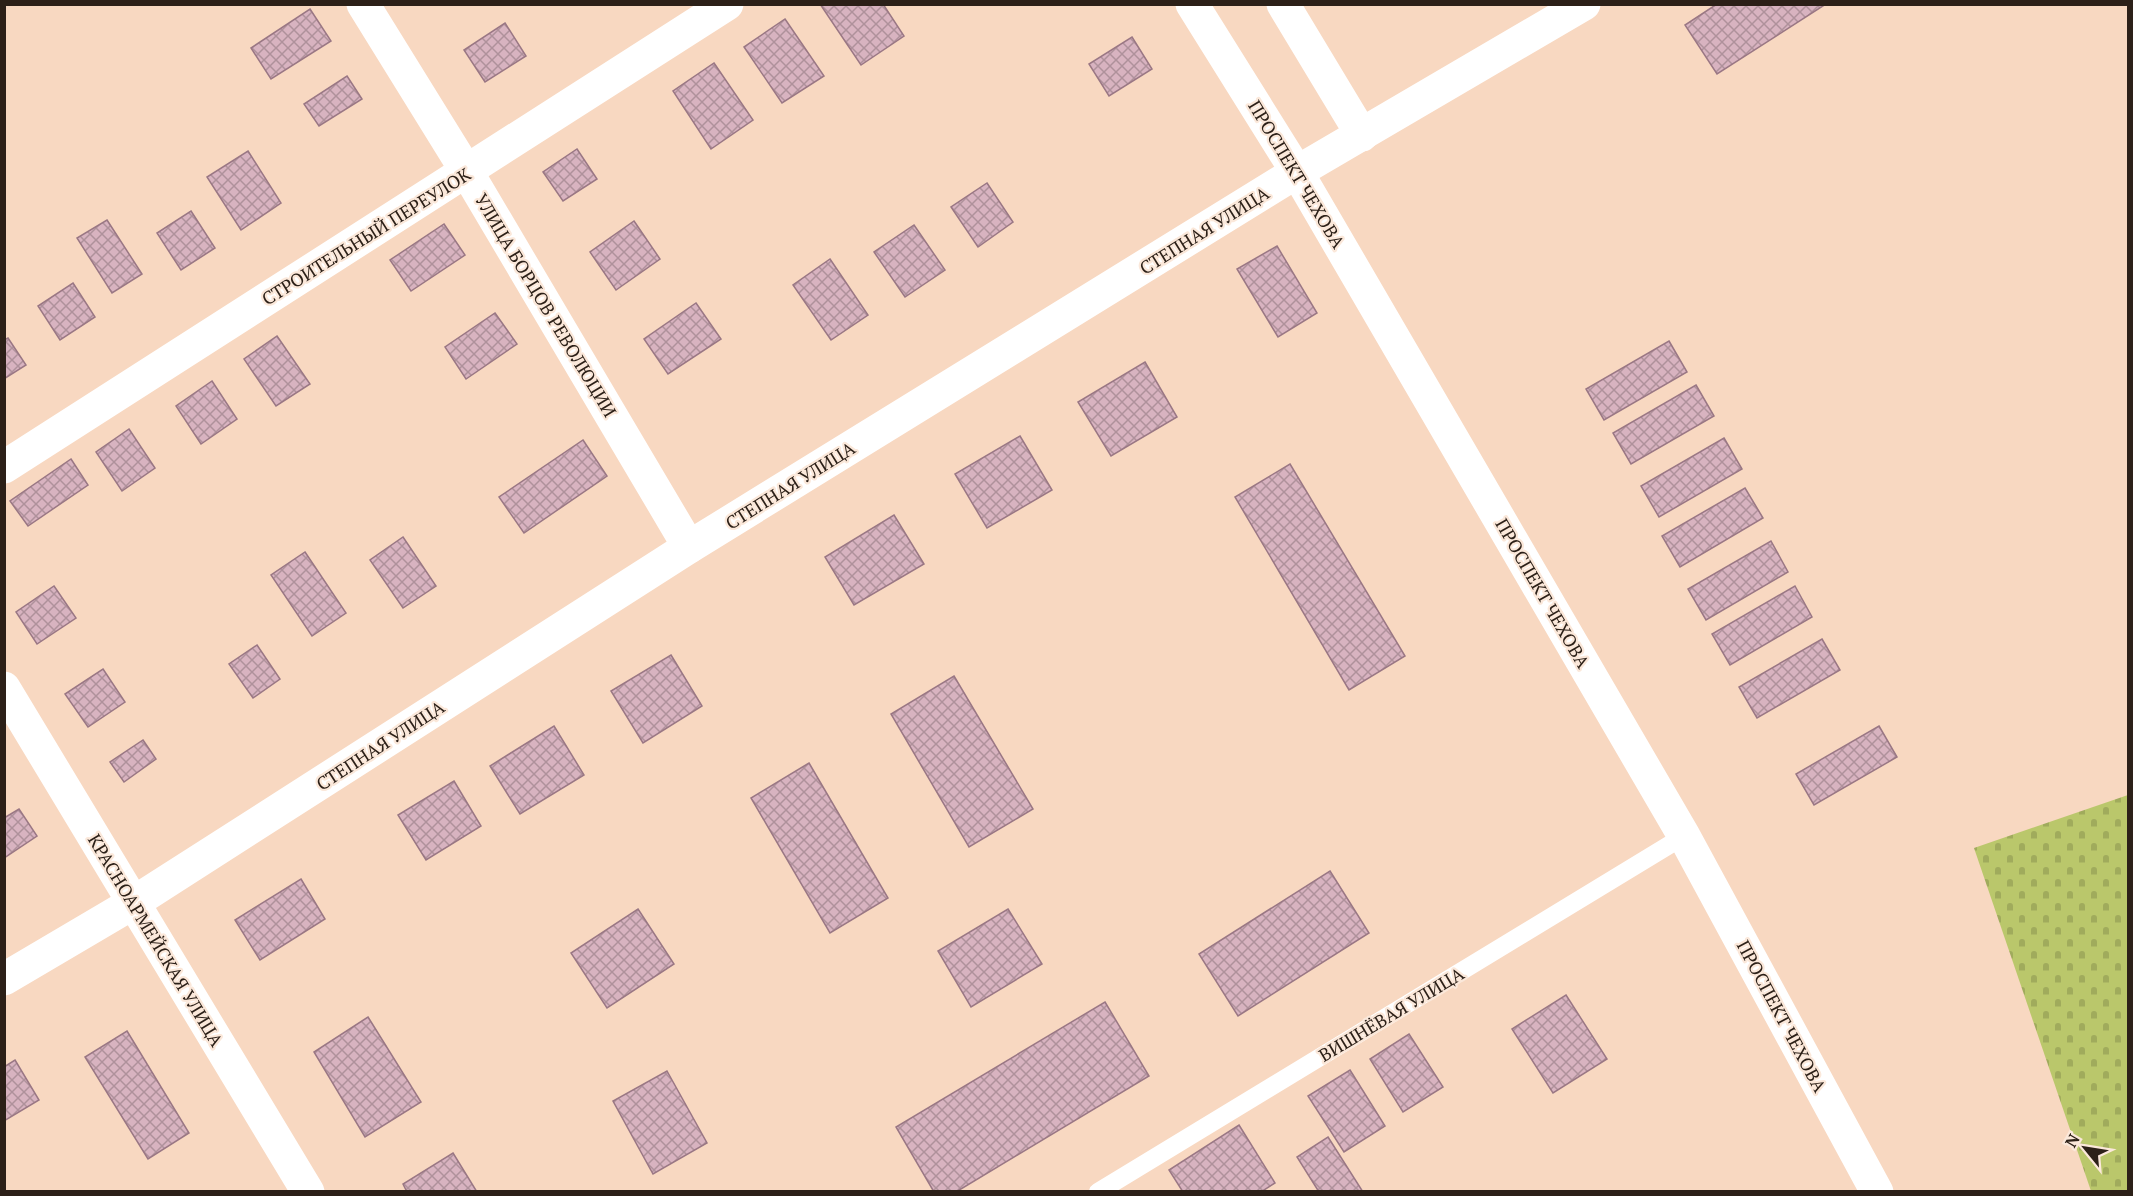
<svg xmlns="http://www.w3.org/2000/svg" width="2133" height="1196" viewBox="0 0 2133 1196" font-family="'PT Serif',serif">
  <defs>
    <pattern id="cemetery-stones" width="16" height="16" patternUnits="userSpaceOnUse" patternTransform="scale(1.5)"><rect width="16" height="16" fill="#bac76b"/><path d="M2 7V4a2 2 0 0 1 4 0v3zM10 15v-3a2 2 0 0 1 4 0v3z" fill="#a0ab5c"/></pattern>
    <pattern id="building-cross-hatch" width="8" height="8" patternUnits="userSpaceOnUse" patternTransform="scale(1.5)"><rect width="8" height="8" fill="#d8b3c0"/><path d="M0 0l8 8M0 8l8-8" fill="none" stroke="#af919b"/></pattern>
  </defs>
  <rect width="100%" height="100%" fill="#f8d8c1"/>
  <polygon fill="url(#cemetery-stones)" points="2128,795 2128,1191 2091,1191 1974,848"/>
  <g fill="url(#building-cross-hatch)" stroke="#9a7784" stroke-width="1.5">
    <polygon points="820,4 883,4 904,36 861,65"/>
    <polygon points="1717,4 1826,4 1717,74 1685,25"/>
    <polygon points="310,9 331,41 271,79 251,48"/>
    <polygon points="785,19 824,76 782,103 744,47"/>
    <polygon points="505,23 526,56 485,82 464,50"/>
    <polygon points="1132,37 1152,69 1109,96 1089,64"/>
    <polygon points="714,63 753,120 711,149 673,91"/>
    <polygon points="347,76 362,99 319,126 304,104"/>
    <polygon points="577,149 597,179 563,201 543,172"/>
    <polygon points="248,151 281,203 241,230 207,177"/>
    <polygon points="987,183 1013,222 978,247 951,207"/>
    <polygon points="191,211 215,248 181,270 157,233"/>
    <polygon points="107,220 142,274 112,293 77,238"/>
    <polygon points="634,221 660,259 616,290 590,252"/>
    <polygon points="444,224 465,255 411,291 390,260"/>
    <polygon points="914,225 945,270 905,297 874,252"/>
    <polygon points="1277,246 1317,313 1278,337 1237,269"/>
    <polygon points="830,259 868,315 831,340 793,285"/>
    <polygon points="73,283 95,317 60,340 38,306"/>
    <polygon points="696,303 721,339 668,374 644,339"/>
    <polygon points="495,313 517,344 466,379 445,347"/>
    <polygon points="277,336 310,384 276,406 244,359"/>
    <polygon points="8,338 26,365 4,379 4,340"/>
    <polygon points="1669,341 1687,372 1604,420 1586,389"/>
    <polygon points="1145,362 1177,417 1111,456 1078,402"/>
    <polygon points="212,381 237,419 201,444 176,406"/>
    <polygon points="1696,385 1714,416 1631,464 1613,433"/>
    <polygon points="129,429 155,468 122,491 96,452"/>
    <polygon points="1020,436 1052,490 987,528 955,474"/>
    <polygon points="1724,438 1742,469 1659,517 1641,486"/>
    <polygon points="583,440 607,476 524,533 499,497"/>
    <polygon points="71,459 88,485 28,526 10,501"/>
    <polygon points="1290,464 1405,656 1349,690 1235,497"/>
    <polygon points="1745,488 1763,518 1680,567 1662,536"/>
    <polygon points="894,515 924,564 854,605 825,557"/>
    <polygon points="403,537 436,586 403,608 370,560"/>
    <polygon points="1771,541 1788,572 1706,620 1688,589"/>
    <polygon points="305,552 346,613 312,636 271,575"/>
    <polygon points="54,586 76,618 37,644 16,612"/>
    <polygon points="1795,586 1812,617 1730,665 1712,634"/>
    <polygon points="1822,639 1840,670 1757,718 1739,687"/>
    <polygon points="257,645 280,679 253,698 229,664"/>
    <polygon points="671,655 702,706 643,743 611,691"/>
    <polygon points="103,669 125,702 88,727 65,694"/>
    <polygon points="954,676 1033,809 969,847 891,714"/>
    <polygon points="554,726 584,775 520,814 490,766"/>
    <polygon points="1879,726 1897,757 1814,805 1796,774"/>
    <polygon points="143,740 156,759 124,782 110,762"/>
    <polygon points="809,763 888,898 830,933 751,798"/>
    <polygon points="454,781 481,826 426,860 398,815"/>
    <polygon points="19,809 37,836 4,858 4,818"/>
    <polygon points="1330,871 1369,933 1238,1016 1199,954"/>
    <polygon points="301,879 325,919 260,960 235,920"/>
    <polygon points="638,909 674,964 607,1008 571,953"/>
    <polygon points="1008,909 1042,964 971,1007 938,951"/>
    <polygon points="1566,995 1607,1059 1553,1093 1512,1029"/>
    <polygon points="1105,1002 1149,1076 956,1192 934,1192 896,1127"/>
    <polygon points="368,1017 421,1102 365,1137 314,1052"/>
    <polygon points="127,1031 189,1133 148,1159 85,1057"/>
    <polygon points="1409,1034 1443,1087 1403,1112 1370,1059"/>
    <polygon points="15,1060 39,1100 4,1121 4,1067"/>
    <polygon points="1350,1070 1385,1126 1344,1152 1308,1096"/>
    <polygon points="667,1071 707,1143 653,1174 613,1101"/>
    <polygon points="1239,1125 1275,1183 1261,1192 1183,1192 1169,1170"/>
    <polygon points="1328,1137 1363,1192 1319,1192 1297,1157"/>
    <polygon points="453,1153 477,1192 407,1192 403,1184"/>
  </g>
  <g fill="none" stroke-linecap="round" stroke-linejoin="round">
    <polyline stroke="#fff" stroke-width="18" points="1098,1192 1684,836"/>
    <g stroke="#fff" stroke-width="33">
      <polyline points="363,4 467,172 689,547"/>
      <polyline points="1192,4 1297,172 1684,836 1877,1192"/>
      <polyline points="1283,4 1362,135"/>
      <polyline points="4,467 727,4"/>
      <polyline points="4,688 308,1192"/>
      <polyline points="4,979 133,903 689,547 1297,172 1584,4"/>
    </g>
  </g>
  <g text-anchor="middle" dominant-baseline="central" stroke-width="4.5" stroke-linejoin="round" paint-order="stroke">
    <g font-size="18" fill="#2c2018" stroke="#fbe8da">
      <text transform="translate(1297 174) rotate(59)">ПРОСПЕКТ ЧЕХОВА</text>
      <text transform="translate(1204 230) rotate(-32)">СТЕПНАЯ УЛИЦА</text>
      <text transform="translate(366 236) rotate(-32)">СТРОИТЕЛЬНЫЙ ПЕРЕУЛОК</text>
      <text transform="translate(546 305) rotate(59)">УЛИЦА БОРЦОВ РЕВОЛЮЦИИ</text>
      <text transform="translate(790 485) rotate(-32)">СТЕПНАЯ УЛИЦА</text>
      <text transform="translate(1543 593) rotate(60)">ПРОСПЕКТ ЧЕХОВА</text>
      <text transform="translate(380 745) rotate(-33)">СТЕПНАЯ УЛИЦА</text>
      <text transform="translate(156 940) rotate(59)">КРАСНОАРМЕЙСКАЯ УЛИЦА</text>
      <text transform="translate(1391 1014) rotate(-31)">ВИШНЁВАЯ УЛИЦА</text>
      <text transform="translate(1782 1016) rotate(62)">ПРОСПЕКТ ЧЕХОВА</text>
    </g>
  </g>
  <rect width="2133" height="1196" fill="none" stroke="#2c2018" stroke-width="12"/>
  <g transform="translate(2085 1148) rotate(300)" stroke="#fbe8da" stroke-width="4.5" paint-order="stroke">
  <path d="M0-4.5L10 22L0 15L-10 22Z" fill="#2c2018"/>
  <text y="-9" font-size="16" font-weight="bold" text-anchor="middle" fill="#2c2018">N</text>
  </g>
</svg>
